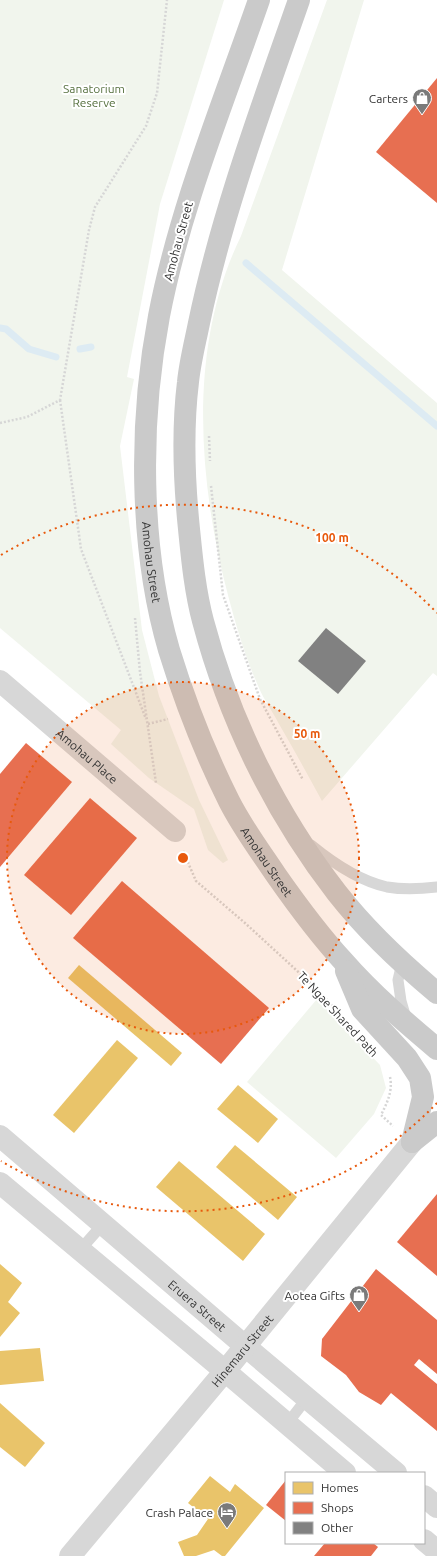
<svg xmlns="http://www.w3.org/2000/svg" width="437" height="1556" viewBox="0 0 437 1556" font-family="Ubuntu,sans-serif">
  <rect width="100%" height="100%" fill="#fff"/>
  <g fill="#f1f5ed">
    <polygon points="0,0 224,0 160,204 127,377 134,379 120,446 142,630 159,696 199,800 228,860 223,863 208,850 194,809 149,778 111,744 121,730 0,628"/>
    <path d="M 327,0 L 364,0 L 282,270 L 437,403 L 437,676 L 433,673 L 322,801 C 308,775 294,750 279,724 C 273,712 264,700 259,688 C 246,659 237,629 229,599 C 198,483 187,347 241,236 Z"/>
    <polygon points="317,999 380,1065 386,1088 374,1114 336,1158 247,1082"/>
  </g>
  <g fill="#e9c46a">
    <polygon points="79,965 182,1053 171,1066 68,978"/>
    <polygon points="117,1040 138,1058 74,1133 53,1115"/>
    <polygon points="238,1085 278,1119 258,1143 217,1109"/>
    <polygon points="235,1145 297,1197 278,1220 216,1167"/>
    <polygon points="179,1161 265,1234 243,1261 156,1187"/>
    <polygon points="0,1264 22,1283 8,1302 20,1313 0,1337"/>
    <polygon points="40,1348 44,1381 0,1385 0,1351"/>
    <polygon points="0,1403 45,1443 25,1467 0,1447"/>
    <polygon points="210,1476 230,1492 235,1484 264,1508 225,1556 222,1556 214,1550 196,1556 184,1556 178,1542 197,1535 208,1519 188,1503"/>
  </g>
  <g fill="#e76f51">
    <polygon points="437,78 437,203 376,152"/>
    <polygon points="26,743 72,782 0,867 0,774"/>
    <polygon points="90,798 137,838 71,915 24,875"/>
    <polygon points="122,881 269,1008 221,1064 73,938"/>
    <polygon points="437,1194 437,1276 397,1242"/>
    <polygon points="376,1269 437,1320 437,1374 419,1359 414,1365 437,1384 437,1431 391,1393 381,1405 359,1392 346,1375 321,1356 322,1339"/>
    <polygon points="286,1480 286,1521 266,1505"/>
    <polygon points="325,1543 373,1543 378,1547 371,1556 314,1556"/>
  </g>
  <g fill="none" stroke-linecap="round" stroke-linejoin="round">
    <g stroke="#ddebf3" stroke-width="7">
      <polyline points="246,263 437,426"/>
      <polyline points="0,328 6,329 29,349 56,357"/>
      <polyline points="80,349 91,347"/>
    </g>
  </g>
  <polygon fill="#818181" points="326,628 366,661 338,694 298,661"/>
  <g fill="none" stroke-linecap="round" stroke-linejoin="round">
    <g stroke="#d6d6d6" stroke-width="2.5" stroke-dasharray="2 2" stroke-linecap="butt">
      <polyline points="60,400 81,549 146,719"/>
      <polyline points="0,423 27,417 60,400 89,230 95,207 146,126 157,93 167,0"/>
      <polyline points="209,436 210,461"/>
      <polyline points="211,486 223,595 260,699 303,780"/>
      <polyline points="135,618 140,672 156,783"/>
      <polyline points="148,724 168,719"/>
      <polyline points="183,851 196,881 245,923 318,990 336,1010"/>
      <path d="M 390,1077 C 393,1091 387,1103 381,1115 L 393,1126"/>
    </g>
    <g stroke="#d7d7d7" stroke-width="11">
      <path d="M 311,845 C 333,863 360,881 387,887 C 404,890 421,889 437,887"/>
      <polyline points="402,963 398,980 401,1001 406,1018"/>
      <polyline points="80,1250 103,1224"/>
      <polyline points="287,1424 307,1398"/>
    </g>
    <g stroke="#d7d7d7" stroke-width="22">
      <path id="s1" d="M 0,681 L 175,831"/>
      <path id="s2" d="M 0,1136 L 245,1346 L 396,1473"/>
      <polyline points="0,1183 225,1371 345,1473"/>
      <polyline points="424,1496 437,1507"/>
      <polyline points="424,1540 437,1551"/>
      <path id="s3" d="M 70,1556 L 225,1371 L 412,1142"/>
    </g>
    <g stroke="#cacaca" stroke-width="22">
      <path id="s4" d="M 259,0 C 223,104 180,207 159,316 C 139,421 139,547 169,650 C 185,702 205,753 229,801 C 242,827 260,851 276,875 C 297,905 319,935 344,962 C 372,994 405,1022 437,1049"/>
      <path d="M 299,0 C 262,106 222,213 199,323 C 195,343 190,362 188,382 C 182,431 184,480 189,529 C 192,559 195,591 203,621 C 229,719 275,813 337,893 C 366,930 401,963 437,993"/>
      <polyline points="346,971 362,1009 407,1058 420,1078 423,1097 412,1142"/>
      <polyline points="412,1142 437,1122"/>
    </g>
  </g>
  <circle cx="183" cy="858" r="176" fill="#e8590c" fill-opacity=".12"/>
  <g fill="none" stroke="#e8590c" stroke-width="2" stroke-dasharray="2 4">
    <circle cx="183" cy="858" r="176"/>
    <path d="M437 1103A353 353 0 0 1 1 1161M1 555A353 353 0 0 1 437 613"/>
  </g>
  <defs>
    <g id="shop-pin" transform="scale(1)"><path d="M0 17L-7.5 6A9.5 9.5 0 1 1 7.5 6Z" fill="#7a7a7a" stroke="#fff"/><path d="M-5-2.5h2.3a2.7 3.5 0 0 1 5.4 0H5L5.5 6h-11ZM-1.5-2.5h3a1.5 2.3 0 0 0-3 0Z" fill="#fff"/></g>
    <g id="hotel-pin" transform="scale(1)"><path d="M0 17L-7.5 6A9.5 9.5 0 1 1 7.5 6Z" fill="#7a7a7a" stroke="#fff"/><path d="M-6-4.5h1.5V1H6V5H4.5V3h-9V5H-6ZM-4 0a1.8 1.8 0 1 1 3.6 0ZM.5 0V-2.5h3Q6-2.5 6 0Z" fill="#fff"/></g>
  </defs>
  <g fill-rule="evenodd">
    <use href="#shop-pin" x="422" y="98"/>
    <use href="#shop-pin" x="359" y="1295"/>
    <use href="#hotel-pin" x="227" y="1512"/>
  </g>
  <g text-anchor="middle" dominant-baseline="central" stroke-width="4" stroke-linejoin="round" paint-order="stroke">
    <g font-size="12" fill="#56703f" stroke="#fff">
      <text x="94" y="88">Sanatorium<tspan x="94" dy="14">Reserve</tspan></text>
    </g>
    <g font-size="12" fill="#333" stroke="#fff" text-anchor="end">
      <text x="408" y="98">Carters</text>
      <text x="345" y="1295">Aotea Gifts</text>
      <text x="213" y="1512">Crash Palace</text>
    </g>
    <g font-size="12" fill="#333" stroke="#fff">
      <text transform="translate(178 241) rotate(-75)">Amohau Street</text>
      <text stroke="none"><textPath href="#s4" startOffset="579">Amohau Street</textPath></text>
      <text stroke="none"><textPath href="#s1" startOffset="115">Amohau Place</textPath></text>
      <text stroke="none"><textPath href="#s4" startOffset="903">Amohau Street</textPath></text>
      <text transform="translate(338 1014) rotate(47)">Te Ngae Shared Path</text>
      <text stroke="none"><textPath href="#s2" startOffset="260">Eruera Street</textPath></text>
      <text stroke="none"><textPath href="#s3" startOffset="268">Hinemaru Street</textPath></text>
    </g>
  </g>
  <circle cx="183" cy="858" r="6" fill="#e8590c" stroke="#fff" stroke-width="2"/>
  <g font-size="12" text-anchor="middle" font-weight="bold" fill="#e8590c" stroke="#fff" stroke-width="4" stroke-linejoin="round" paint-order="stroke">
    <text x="332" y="542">100 m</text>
    <text x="307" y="738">50 m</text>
  </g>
  <rect x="285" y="1472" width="140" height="72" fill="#ffffff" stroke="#adadad"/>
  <rect x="293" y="1482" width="20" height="12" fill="#e9c46a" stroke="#adadad"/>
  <text x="321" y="1492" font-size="12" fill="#333333">Homes</text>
  <rect x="293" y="1502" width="20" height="12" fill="#e76f51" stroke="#adadad"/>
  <text x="321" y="1512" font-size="12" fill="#333333">Shops</text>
  <rect x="293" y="1522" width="20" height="12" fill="#818181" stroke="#adadad"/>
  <text x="321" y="1532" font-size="12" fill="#333333">Other</text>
</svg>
